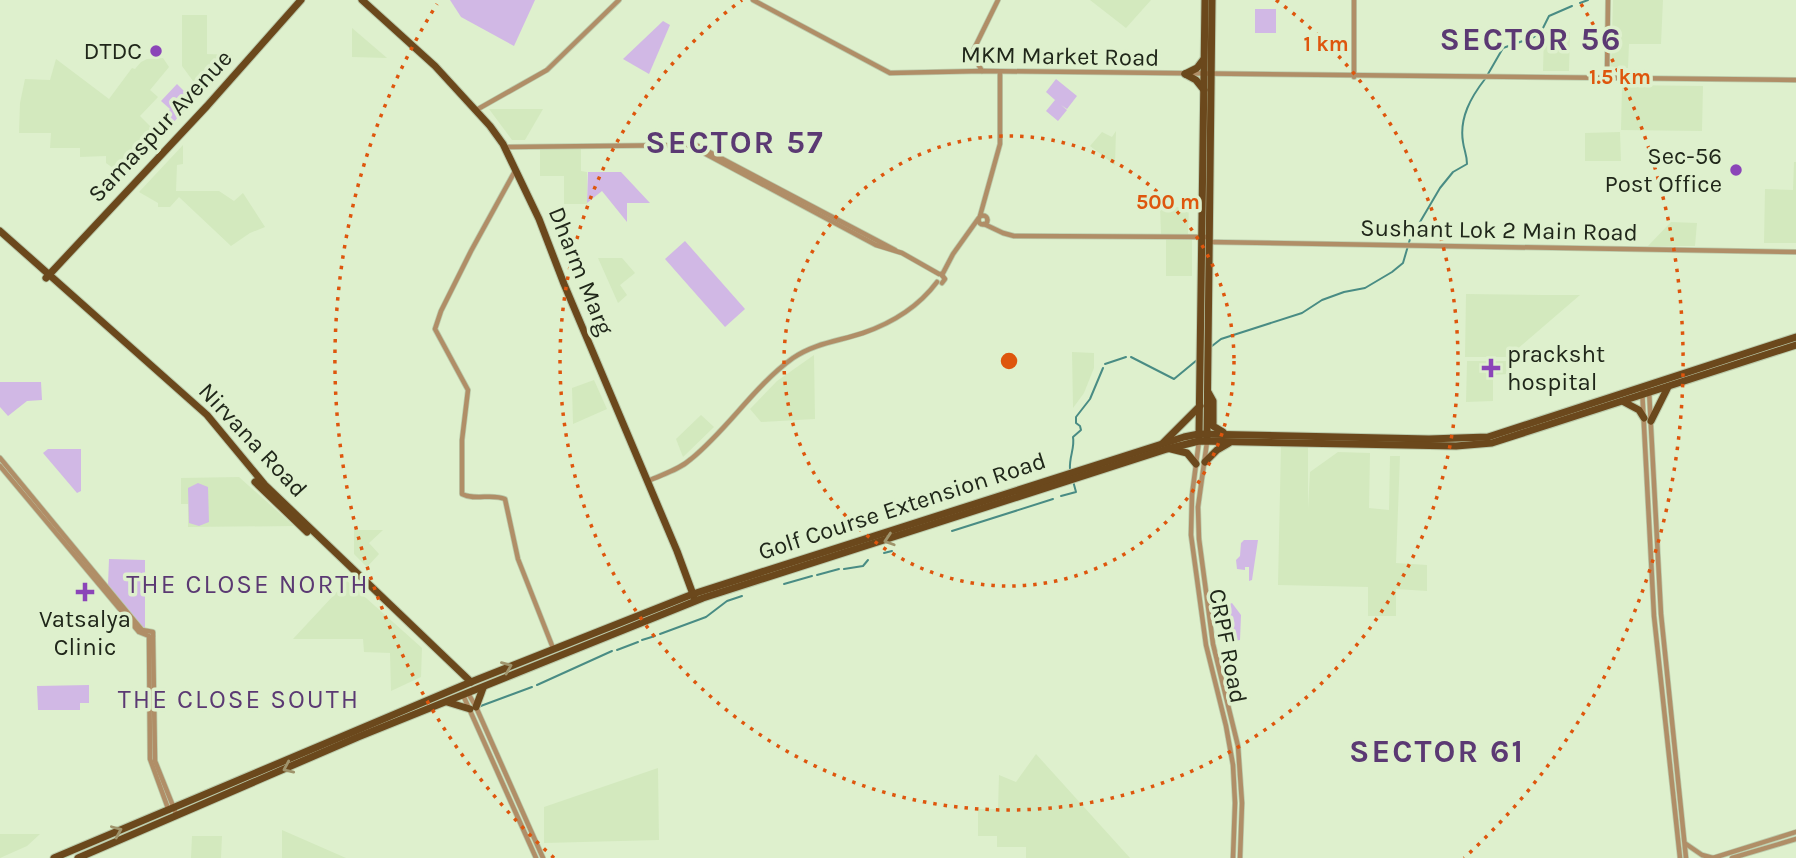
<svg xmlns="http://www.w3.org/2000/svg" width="1796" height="858" viewBox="0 0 1796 858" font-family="Karla,sans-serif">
  <rect width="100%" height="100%" fill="#def0cd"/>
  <g fill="#d3e9be">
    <polygon points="1090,0 1151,0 1126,28"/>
    <polygon points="1613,0 1663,0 1661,44 1629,44 1628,68 1611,67"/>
    <polygon points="182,15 207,15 207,54 233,55 233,60 211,81 193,81 182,66"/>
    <polygon points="352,28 387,58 352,57"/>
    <polygon points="1544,32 1570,32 1569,71 1543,71"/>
    <polygon points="163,58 169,67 150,90 158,97 140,116 151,127 141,140 148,147 123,175 106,163 106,156 80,157 80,148 50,148 51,133 19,133 20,103 25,79 50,80 56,59 109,99 132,68 135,69 141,62 147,59"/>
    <polygon points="1622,85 1703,86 1702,131 1621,130"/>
    <polygon points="489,109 543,109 525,140 512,140"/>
    <polygon points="1116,131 1115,165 1090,146 1102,132 1112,137"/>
    <polygon points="1620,132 1621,161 1585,161 1585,133"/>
    <polygon points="183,145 183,164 177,165 176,191 219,191 234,201 243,193 265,227 250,233 231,246 179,197 170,207 158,207 158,203 139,192"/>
    <polygon points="540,149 581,149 581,171 587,172 587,204 564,204 564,176 540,176"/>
    <polygon points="1794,162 1796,162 1796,243 1764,243 1765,189 1793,190"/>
    <polygon points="1160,207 1189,207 1188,234 1161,234"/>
    <polygon points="1671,222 1697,223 1695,246 1648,246"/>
    <rect x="1166" y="240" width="26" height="36"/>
    <polygon points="598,258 622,258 635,273 620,285 627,295 618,303"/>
    <polygon points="1466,294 1543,295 1580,295 1508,357 1465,357"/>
    <polygon points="1072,352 1094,353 1094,368 1084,393 1073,408"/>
    <polygon points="814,355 815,419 761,422 750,409 777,381"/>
    <polygon points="1467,361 1508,361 1508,374 1493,375 1493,401 1466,402"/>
    <polygon points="594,380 607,409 573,424 572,388"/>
    <polygon points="701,415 714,427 683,457 676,439"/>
    <polygon points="1281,446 1308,447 1308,509 1310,472 1338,452 1370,453 1369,508 1389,510 1390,456 1400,456 1396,563 1427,565 1427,591 1396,589 1396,616 1368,616 1368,587 1278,585"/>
    <polygon points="239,477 294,526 188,527 188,504 181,504 181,478"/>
    <polygon points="354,530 383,530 369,543 379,554 367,567 354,554"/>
    <polygon points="347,581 422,648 421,677 391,691 390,653 364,652 363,639 293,639"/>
    <polygon points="1036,754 1130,858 1026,858 1026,847 997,847 997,836 978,836 978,809 998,809 999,775 1016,782"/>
    <polygon points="658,768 659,840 544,843 544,807"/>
    <polygon points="282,830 346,858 282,858"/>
    <polygon points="0,834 40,834 27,846 0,858"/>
    <polygon points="192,836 222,836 221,858 191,858"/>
  </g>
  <g fill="#d1b8e5">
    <polygon points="450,0 535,0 514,46 461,17"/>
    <rect x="1255" y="9" width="21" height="24"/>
    <polygon points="663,21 670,25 649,74 623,59"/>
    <polygon points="1056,79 1077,96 1067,109 1061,105 1067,110 1058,121 1046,111 1055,100 1046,92"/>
    <polygon points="177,84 185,92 183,95 192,102 170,126 161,118 170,109 161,101"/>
    <polygon points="588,172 621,172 650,203 627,203 627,222 602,191 587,203"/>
    <polygon points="685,241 745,309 725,327 665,259"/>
    <polygon points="0,382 41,382 42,400 27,401 8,416 0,407"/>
    <polygon points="48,449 81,449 81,491 77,493 43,453"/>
    <polygon points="198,483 208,487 209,522 199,526 189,523 188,488"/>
    <polygon points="1244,540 1258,540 1252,580 1249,581 1249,567 1245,567 1245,570 1237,569 1236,560 1240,556 1241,543"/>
    <polygon points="109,559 145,560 145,630 108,585"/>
    <polygon points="1232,603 1241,615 1240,640 1227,642 1223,607"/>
    <polygon points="89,685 89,703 80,703 80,710 38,710 37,686"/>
  </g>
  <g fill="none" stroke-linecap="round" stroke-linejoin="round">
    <g stroke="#498c84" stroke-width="2">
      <polyline points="1580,3 1588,0"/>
      <polyline points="1488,74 1503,48 1534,37 1543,28 1549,16 1572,6"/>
      <path d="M 1212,346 L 1221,339 L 1302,313 L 1322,300 L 1344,292 L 1365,288 L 1392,272 L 1403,263 L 1410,239 L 1440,188 L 1453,172 L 1467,164 C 1467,155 1464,150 1463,142 C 1459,118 1471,97 1485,79"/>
      <polyline points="1131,357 1174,379 1197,360"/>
      <polyline points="1105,364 1126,357"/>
      <path d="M 1070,469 C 1069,457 1075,448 1073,437 L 1081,430 L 1080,426 L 1076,423 L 1076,417 L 1090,399 L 1103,368"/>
      <polyline points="1061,496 1076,492 1073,481"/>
      <polyline points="952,531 1053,499"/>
      <polyline points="884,553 892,551"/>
      <polyline points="844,569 863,566 868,560"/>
      <polyline points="817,575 839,569"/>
      <polyline points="784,584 812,576"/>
      <polyline points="660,634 706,617 727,601 742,596"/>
      <polyline points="642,640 655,636"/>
      <polyline points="617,650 638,642"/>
      <polyline points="537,685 612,651"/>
      <polyline points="478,707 532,687"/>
    </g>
    <g stroke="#bcccad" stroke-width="6">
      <g id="minor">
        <polyline points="753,0 890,73 983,71 1796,80"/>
        <polyline points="1354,0 1354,77"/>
        <polyline points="982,71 972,53 998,0"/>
        <polyline points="1607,78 1608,0"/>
        <polyline points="478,109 547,70 619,0"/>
        <polyline points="696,145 895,250"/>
        <polyline points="504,147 689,145 876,245 902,253 939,274"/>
        <path d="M 515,171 L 471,251 L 441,311 L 435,329 L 468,390 L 462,440 L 462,494 C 475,501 492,493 505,499 L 518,559 L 553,648"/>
        <circle cx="983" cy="220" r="4.5"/>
        <polyline points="980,216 1000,144 1000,72"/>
        <polyline points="984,224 1003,233 1014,236 1209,237"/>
        <polyline points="1209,242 1796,252"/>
        <polyline points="941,274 945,279 942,283"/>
        <polyline points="942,275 953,254 978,219"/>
        <polyline points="1642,388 1654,616 1680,858"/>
        <polyline points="1649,390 1661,614 1686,858"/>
        <polyline points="1199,441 1192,495 1191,535 1206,645 1226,726 1233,765 1235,803 1233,858"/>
        <polyline points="1207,442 1198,507 1199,539 1213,644 1238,746 1242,803 1240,858"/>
        <polyline points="0,458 142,630 153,632 153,636"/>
        <polyline points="0,466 139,632 149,636 150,759 169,811"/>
        <path d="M 648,481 C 663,474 679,470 691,459 C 728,429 754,386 793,358 C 815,343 839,341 863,333 C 892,323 919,306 937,282"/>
        <polyline points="153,636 155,761 177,816"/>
        <polyline points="468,693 476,707 543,858"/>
        <polyline points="463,695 536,858"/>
        <polyline points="1686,844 1702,855 1713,858"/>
        <polyline points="1713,858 1796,832"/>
        <polyline points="1732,858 1796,839"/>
      </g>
    </g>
    <g stroke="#bcccad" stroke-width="9">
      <g id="major">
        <polyline points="362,0 435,66 490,126 503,144 539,219 564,284 677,551 694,597"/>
        <polyline points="1185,74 1196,80 1204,90"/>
        <polyline points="1185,74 1197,68 1203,60"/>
        <polyline points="0,231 207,415 265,485 471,682"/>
        <polyline points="46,278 207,106 301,0"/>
        <polyline points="1208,392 1213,401 1213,426 1223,432"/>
        <polyline points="1624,402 1639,410 1644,418"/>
        <polyline points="1651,421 1668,387"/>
        <polyline points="1199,437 1205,0"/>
        <polyline points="1207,437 1212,0"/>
        <polyline points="1163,443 1200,406"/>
        <polyline points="1171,449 1187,453 1196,464"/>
        <polyline points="1205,462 1217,450 1229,443"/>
        <polyline points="255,482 307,532"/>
        <polyline points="447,702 470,709"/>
        <polyline points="476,707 483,688"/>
        <polyline points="54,858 471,682 693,594 1184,437 1199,434 1429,439 1488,437 1796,337"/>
        <polyline points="78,858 358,737 703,598 1167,449 1199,441 1456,446 1492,443 1796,345"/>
      </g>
    </g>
    <use href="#minor" stroke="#b08e67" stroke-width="4.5"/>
    <use href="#major" stroke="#6b481c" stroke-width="7"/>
  </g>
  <defs><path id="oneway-chevron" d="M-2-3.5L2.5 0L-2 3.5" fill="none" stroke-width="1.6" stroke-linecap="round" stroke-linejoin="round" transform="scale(1.75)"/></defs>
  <g stroke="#9f946c">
    <use href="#oneway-chevron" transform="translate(889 540) rotate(162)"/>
    <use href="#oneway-chevron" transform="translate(507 667) rotate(-22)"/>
    <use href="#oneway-chevron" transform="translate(288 768) rotate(156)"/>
    <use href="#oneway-chevron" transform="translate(117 831) rotate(-23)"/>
  </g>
  <g fill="none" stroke="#de560d" stroke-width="3.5" stroke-dasharray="3.5 7">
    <circle cx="1009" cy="361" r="225"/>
    <path d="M1276 0A449 449 0 1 1 742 0"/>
    <path d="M554 858A674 674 0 0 1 437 4M1581 4A674 674 0 0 1 1464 858"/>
  </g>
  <g fill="#8b45b8" stroke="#def0cd" stroke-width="2.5">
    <circle cx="156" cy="51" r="7"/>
    <circle cx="1736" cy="170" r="7"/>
    <path d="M1487.5 357.5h7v7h7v7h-7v7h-7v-7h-7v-7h7z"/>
    <path d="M81.5 581.5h7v7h7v7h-7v7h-7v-7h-7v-7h7z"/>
  </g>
  <g text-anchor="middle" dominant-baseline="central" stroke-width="7" stroke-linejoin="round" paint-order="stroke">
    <g font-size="24" fill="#20271a" stroke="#def0cd" text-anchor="end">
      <text x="142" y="51">DTDC</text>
      <text x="1722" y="156">Sec-56<tspan x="1722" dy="28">Post Office</tspan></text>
      <text x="1507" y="354" text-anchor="start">pracksht<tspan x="1507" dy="28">hospital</tspan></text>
      <text x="85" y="619" text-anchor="middle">Vatsalya<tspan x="85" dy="28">Clinic</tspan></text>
    </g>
    <g font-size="24" fill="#20271a" stroke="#def0cd">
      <text transform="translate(1060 56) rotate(1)">MKM Market Road</text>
      <text transform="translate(160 126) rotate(-47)">Samaspur Avenue</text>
      <text transform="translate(1499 230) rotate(1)">Sushant Lok 2 Main Road</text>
      <text transform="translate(581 271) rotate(68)">Dharm Marg</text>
      <text transform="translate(253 440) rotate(47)">Nirvana Road</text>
      <text transform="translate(902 506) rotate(-18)">Golf Course Extension Road</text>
      <text transform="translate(1228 646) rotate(79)">CRPF Road</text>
    </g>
    <g font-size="26" letter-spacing="2" fill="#5b3973" stroke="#def0cd">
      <text x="248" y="584">THE CLOSE NORTH</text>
      <text x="239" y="699">THE CLOSE SOUTH</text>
    </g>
    <g font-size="32" font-weight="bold" letter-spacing="2" fill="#5b3973" stroke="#def0cd">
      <text x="1531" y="39">SECTOR 56</text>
      <text x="735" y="142">SECTOR 57</text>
      <text x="1437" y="751">SECTOR 61</text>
    </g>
  </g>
  <circle cx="1009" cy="361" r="10" fill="#de560d" stroke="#def0cd" stroke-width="3.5"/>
  <g font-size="21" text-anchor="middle" font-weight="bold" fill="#de560d" stroke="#def0cd" stroke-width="7" stroke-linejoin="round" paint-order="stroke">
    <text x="1326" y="51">1 km</text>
    <text x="1620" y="84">1.5 km</text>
    <text x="1168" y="209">500 m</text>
  </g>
</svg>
